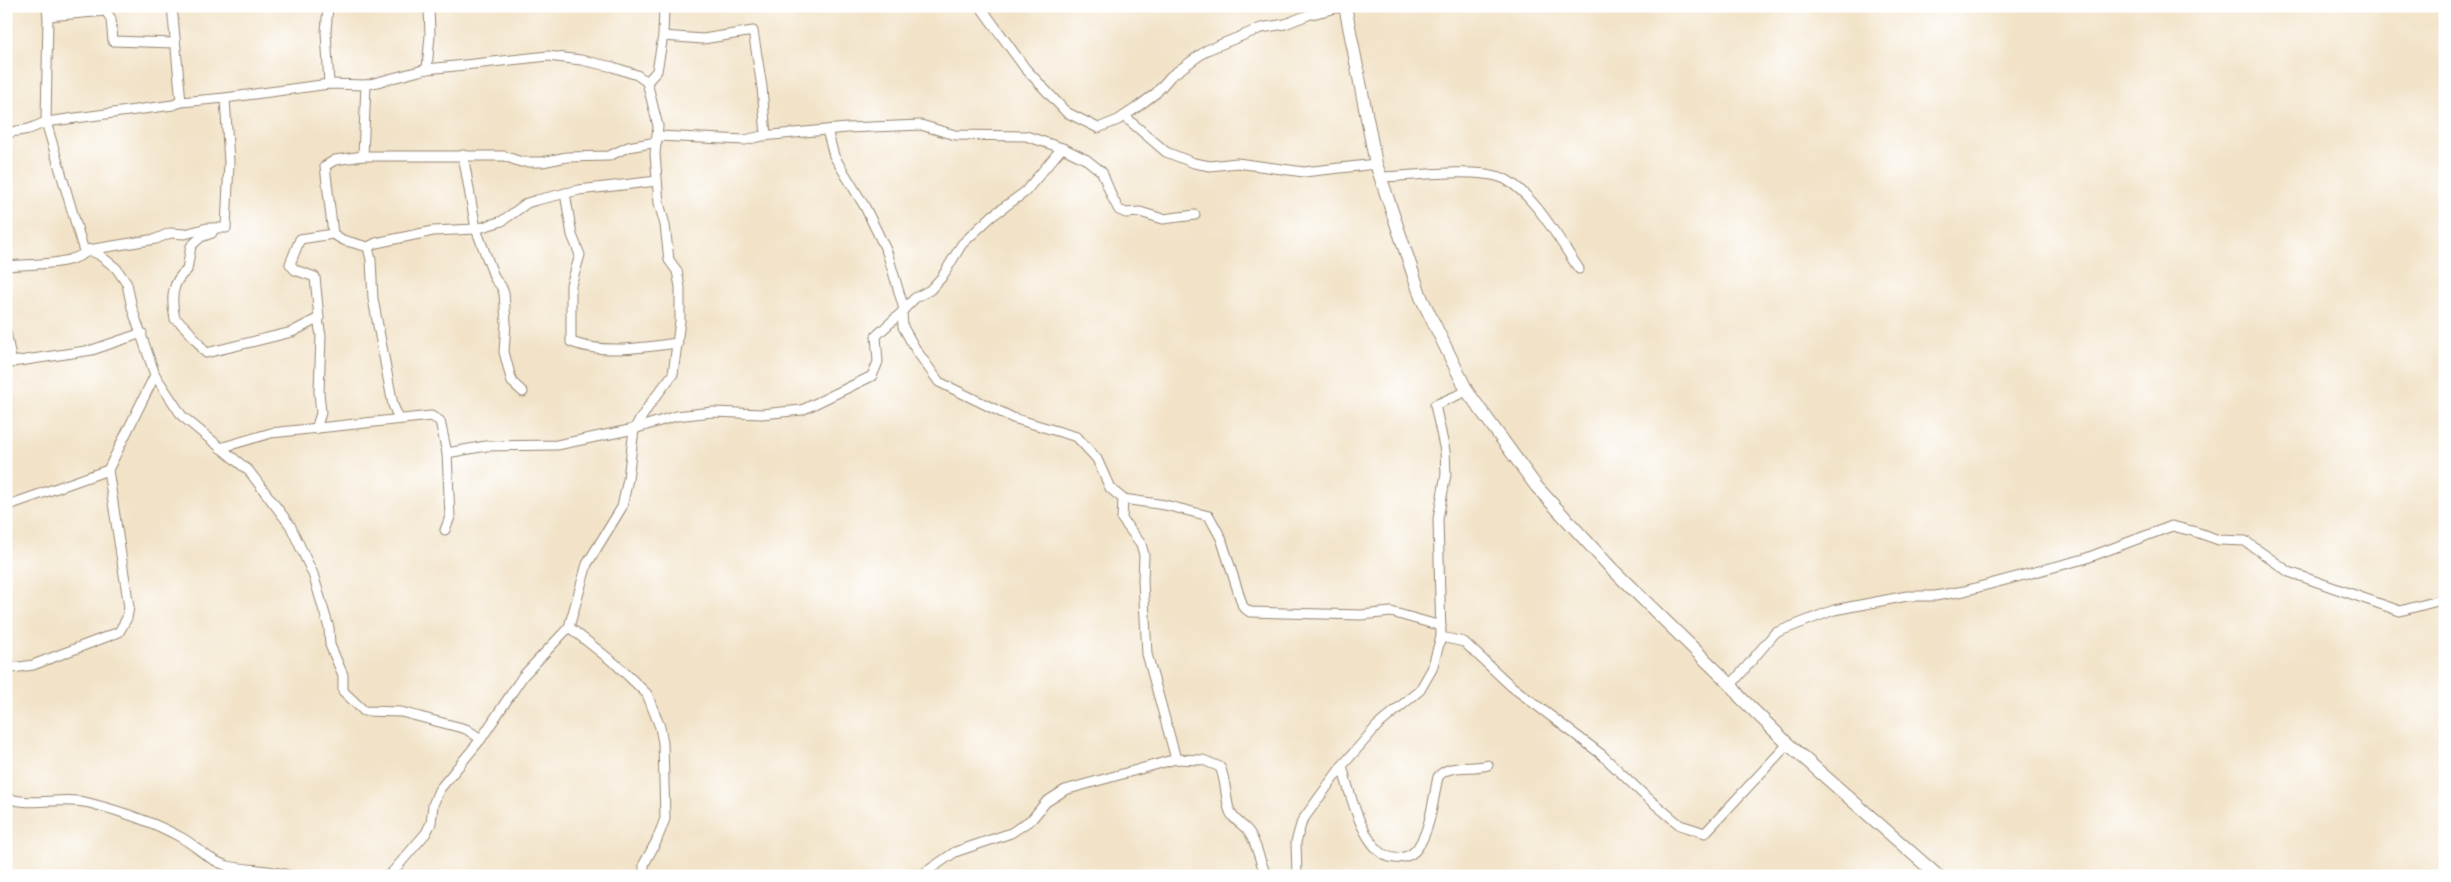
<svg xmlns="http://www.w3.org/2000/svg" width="2451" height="882" viewBox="0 0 2451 882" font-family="'Libre Caslon Text',serif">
  <rect width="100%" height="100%" fill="#fff"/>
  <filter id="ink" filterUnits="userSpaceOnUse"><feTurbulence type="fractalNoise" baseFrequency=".02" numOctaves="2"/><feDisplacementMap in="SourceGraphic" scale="10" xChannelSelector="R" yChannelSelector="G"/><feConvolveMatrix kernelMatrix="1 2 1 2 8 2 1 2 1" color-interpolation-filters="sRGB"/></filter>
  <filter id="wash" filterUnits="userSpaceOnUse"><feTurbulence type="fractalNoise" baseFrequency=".0096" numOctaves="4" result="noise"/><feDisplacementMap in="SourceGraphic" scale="20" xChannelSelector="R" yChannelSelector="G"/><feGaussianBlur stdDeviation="1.12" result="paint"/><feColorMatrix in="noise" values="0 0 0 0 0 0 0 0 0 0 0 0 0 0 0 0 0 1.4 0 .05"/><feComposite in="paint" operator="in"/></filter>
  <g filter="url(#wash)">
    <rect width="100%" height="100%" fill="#f2e3c8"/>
  </g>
  <g filter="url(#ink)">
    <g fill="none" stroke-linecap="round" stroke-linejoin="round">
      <g stroke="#968673" stroke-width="11">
        <g id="street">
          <polyline points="46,6 48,16 46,122 83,248 98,254 116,268 127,284 132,308 155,375 182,416 249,471 290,525 313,574 329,628 330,645 343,675 343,691 364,711 401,712 466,729 481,739 439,790 433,805 431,823 426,833 389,876"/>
          <polyline points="172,6 181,102"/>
          <polyline points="328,6 326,32 329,84"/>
          <polyline points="980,6 1025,68 1066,112 1098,128 1118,120 1136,108 1156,93 1171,76 1207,50 1261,28 1285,24 1308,15 1345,6"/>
          <polyline points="48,16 106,11 111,19 113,41 174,43"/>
          <polyline points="663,36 703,39 753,31 762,87 766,136"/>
          <polyline points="427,69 430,35 429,6"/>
          <polyline points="1124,116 1166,152 1194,163 1210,166 1237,163 1304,172 1376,164"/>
          <polyline points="827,130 834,156 865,207 887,252 904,309 902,312 903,327 916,350 939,382 1013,418 1077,437 1097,459 1110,488 1123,499 1165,505 1209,516 1221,538 1243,607 1250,612 1361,615 1391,612 1441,626"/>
          <polyline points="6,133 29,129 46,122 173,105 181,102 225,98 329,84 366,85 427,69 548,56 581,60 613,67 637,75 647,82 657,71 663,36 664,6"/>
          <polyline points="658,136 745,140 762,136 847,128 921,125 955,135 1026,136 1065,149 1087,160 1102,172 1112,197 1119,210 1126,213 1140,212 1163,219 1195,215"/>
          <polyline points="463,155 476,229 495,279 501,286 504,293 506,323 504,352 512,382 523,392"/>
          <polyline points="363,156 366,85"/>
          <path d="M 1381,177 C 1413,176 1471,168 1500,177 C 1531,188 1561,243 1579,269"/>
          <path d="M 565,193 L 572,235 L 580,255 L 571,285 L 571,342 C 606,355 642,347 678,343"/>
          <path d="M 214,228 L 212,233 L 201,237 L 191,246 L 187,270 C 171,282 171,300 175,319 C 187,326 197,342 206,353 L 292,332 L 319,318 L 315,277 L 295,270 L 290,264 L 300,239 L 333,234 L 325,166 L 335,160 L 363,156 L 504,156 L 521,162 L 542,162 L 567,157 L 609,156 L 628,147 L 657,142"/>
          <polyline points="333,234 343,240 368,247 371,260 373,299 393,405 399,419"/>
          <polyline points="368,247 376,243 433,231 476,229 502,221 527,203 537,200 579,190 657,181"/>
          <path d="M 6,266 C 27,264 74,266 88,250 L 156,239 L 170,233 L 185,234 L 207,228 L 226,228 L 229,162 L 225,98"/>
          <polyline points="904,309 915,298 930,290 942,277 962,244 992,216 1025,192 1062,148"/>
          <polyline points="6,332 12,363"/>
          <polyline points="6,363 92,350 142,333"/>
          <path d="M 1467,391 L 1435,405 L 1445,451 L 1446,474 L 1438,519 L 1441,637 L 1432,669 L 1420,690 L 1377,726 L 1342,766 C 1349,790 1365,862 1399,858 C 1407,857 1414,854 1418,847 C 1431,828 1433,799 1438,777 C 1449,763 1472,770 1488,765"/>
          <polyline points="316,429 321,413 319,392 321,336 318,319"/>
          <polyline points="220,448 271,433 431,416 440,421 447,453 486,446 557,445 634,429 676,416 713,412 762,414 802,410 872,376 878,362 876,336 902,312"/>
          <polyline points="1123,499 1122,519 1141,544 1144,555 1143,581 1147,654 1176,759"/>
          <polyline points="6,506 108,470"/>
          <polyline points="445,530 450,517 447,453"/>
          <polyline points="569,627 618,666 647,694 660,727 663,743 665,819 656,842 644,864 644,876"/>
          <polyline points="1441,637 1464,642 1511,686 1601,754 1643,794 1680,825 1705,833 1788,744"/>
          <polyline points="6,669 33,665 119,632 127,618 129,607 108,470 155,375"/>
          <polyline points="1731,685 1775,633 1834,610 1907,596 1935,596 1964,591 2084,559 2172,526 2196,532 2219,540 2245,541 2289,572 2400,611 2445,599"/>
          <polyline points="481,739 523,676 569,627 587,564 622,507 628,479 634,429 650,404 673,374 680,321 680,287 677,271 669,260 665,225 659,203 655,154 658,126 647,82"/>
          <path d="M 6,798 C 34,807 61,796 89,803 C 120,811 154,822 182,838 C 198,847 209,861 228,866 C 250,871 267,868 291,876"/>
          <path d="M 920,876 L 955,852 L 1011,833 L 1032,819 L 1046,802 L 1065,790 L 1176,759 L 1203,760 L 1220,767 C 1226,780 1225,794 1229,809 C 1232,820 1243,824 1249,832 C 1258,846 1259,862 1267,876"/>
          <polyline points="1297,876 1296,842 1302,821 1342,766"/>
        </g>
      </g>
      <g stroke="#968673" stroke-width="14">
        <polyline id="secondary" points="1345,6 1376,164 1421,297 1467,391 1536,486 1611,568 1731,685 1740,697 1788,744 1938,876"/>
      </g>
      <use href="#street" stroke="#fff" stroke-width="9"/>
      <use href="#secondary" stroke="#fff" stroke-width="12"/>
    </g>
  </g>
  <rect width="2451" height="882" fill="none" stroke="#fff" stroke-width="25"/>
</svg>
